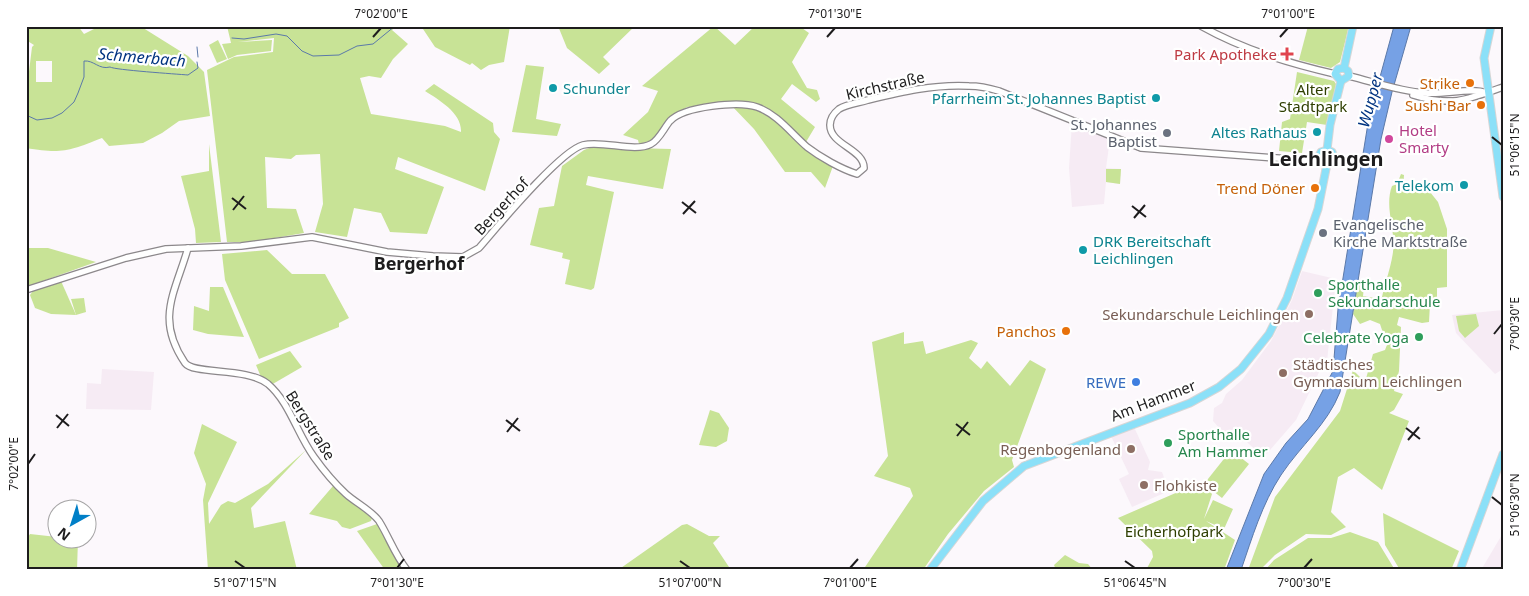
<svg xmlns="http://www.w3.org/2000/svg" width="1529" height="596" viewBox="0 0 1529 596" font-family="'Noto Sans',sans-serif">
  <rect width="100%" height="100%" fill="#fcf8fc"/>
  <g fill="#f6ebf4">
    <polygon points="1072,123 1110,139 1106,168 1121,169 1120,184 1106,182 1104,204 1072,207 1069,168"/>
    <polygon points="1302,271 1336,279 1327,361 1322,366 1296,420 1264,457 1235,432 1228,438 1213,421 1214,408 1222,403 1226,394 1242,380 1271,341 1292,300"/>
    <polygon points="1503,310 1503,369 1495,374 1456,333 1452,315"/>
    <polygon points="102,369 154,372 151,410 86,409 87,383 101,384"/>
    <polygon points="1134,427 1150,462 1148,470 1162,472 1169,491 1132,507 1119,479 1129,474 1111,436"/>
    <polygon points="1503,533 1503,564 1499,570 1481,570"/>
  </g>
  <g fill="#c8e396" fill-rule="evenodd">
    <path d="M 26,26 L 78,26 L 84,34 L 100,26 L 140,26 L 188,56 L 204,72 L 210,116 L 179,121 L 162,133 L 143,143 L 109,146 L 102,138 C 69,151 62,154 26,148 L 26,96 L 32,47 L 34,45 L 26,40 ZM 36,61 L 52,61 L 52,82 L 36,82 Z"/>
    <path d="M 227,26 L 397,26 L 392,30 L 408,44 L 393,59 L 381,78 L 369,76 L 360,78 L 371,114 L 445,126 L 461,132 C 462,113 439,100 425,91 L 434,84 L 493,123 L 494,132 L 500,139 L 485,191 L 398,157 L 395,169 L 444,187 L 427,234 L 390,232 L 381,213 L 354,208 L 347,237 L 315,232 L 323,204 L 320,154 L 296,155 L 291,159 L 265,157 L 267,208 L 296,209 L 304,233 L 251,242 L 227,242 L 207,70 L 234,57 L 273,52 L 274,38 L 238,42 L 272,40 L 271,51 L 237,55 L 228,59 L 222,44 L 231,43 Z"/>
    <polygon points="421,26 510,26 504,62 489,65 481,70 472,63 470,65 435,47"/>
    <polygon points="558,26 635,26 603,57 610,64 599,74 567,48"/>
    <polygon points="714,26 735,45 755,26 799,26 809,33 792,62 807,88 817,90 820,99 816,102 792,84 781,99 815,127 803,147 833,166 825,188 811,172 785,172 754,129 729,103 687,107 668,119 653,140 639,144 638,140 623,135 648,112 658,91 642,86"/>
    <polygon points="1308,26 1349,26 1340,62 1331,68 1299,60"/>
    <polygon points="218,40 227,59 217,63 209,45"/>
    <polygon points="526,65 544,67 536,119 561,124 557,136 512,132"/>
    <polygon points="1297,72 1334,81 1336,84 1327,125 1307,122 1302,153 1279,151 1282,122 1290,119"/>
    <polygon points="209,144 221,242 196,243 195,229 181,176 209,171"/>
    <polygon points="592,147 671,149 663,189 588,176 586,185 614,192 594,288 591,290 565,284 570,260 562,258 563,253 530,245 539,208 554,206 562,166 584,150"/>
    <polygon points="1106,169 1121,169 1120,184 1106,182"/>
    <path d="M 1401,174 L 1404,175 L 1403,190 L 1422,182 L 1438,202 L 1447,229 L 1447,287 L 1437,288 L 1437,301 L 1430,304 L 1429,322 L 1422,323 L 1399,317 L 1397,325 L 1401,327 L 1399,371 L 1394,391 L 1403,394 L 1394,410 L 1389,413 L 1409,421 L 1382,490 L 1354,468 L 1338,477 L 1331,512 L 1346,527 L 1331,535 L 1306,534 L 1275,555 L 1260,570 L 1248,570 L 1275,497 L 1340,411 L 1353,370 L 1365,382 L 1373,354 L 1385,350 L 1390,337 L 1383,333 L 1380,324 L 1370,320 L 1360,324 L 1353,314 L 1357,286 L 1361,284 L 1364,287 L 1363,296 L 1380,299 L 1382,297 C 1385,283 1391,267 1393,252 C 1396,230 1384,207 1392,186 L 1397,184 Z"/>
    <polygon points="26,248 48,248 96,262 26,287"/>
    <polygon points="267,250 292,274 325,274 349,318 339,323 339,327 259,359 225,280 222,254"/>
    <polygon points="61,281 76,315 51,314 35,308 30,295 33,291"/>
    <polygon points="210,287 223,287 244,337 208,334 193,330 194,306 209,311"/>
    <polygon points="84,298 86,312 76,315 71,299"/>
    <polygon points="1476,314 1479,326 1465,338 1459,331 1456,316"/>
    <polygon points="904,332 904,344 923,341 926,354 971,340 978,343 969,358 981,369 987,361 1010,386 1030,360 1046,369 1012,460 1014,467 984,491 948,534 923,570 863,570 913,496 910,488 874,476 888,456 872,342"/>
    <polygon points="290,351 302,367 271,385 261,377 256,365"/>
    <polygon points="710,410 719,413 729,428 727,441 716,447 699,445"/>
    <polygon points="202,424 237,442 208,503 209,524 221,505 228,501 235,503 268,484 306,450 251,508 254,528 285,521 297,570 208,570 203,500 206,484 194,453"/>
    <polygon points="1231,450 1249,464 1222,498 1204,484"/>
    <polygon points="1201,482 1212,494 1204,519 1213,500 1233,509 1224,529 1206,521 1235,540 1224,570 1146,570 1153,557 1152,551 1118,518"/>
    <polygon points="333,486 372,518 371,521 350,529 342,527 337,521 309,514"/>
    <polygon points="1383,513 1459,551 1451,570 1400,570 1385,545"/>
    <polygon points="377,524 405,570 385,570 357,531"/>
    <polygon points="687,524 709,536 720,536 713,543 731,570 618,570 682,525"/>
    <polygon points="1350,532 1378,542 1395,570 1265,570 1274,560 1308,538 1331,538"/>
    <polygon points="30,534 57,537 58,538 78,539 77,570 26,570 26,540"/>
    <polygon points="1065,555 1079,563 1088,564 1093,570 1056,570 1054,565"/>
  </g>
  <path fill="#76a1e5" stroke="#5b79a9" d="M 1394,26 L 1411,26 L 1392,92 L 1381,139 L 1340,392 C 1327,425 1301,445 1281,475 C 1262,504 1252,538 1241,570 L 1226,570 L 1264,474 L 1286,443 L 1308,419 L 1333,371 L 1338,309 L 1369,117 Z"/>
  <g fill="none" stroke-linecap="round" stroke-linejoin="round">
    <g stroke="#5b79a9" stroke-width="1">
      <polyline points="232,38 244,39 276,34 287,36 302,51 313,56 339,55 357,46 373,44 395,26"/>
      <polyline points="197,47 198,57"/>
      <path d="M 26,115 L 37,120 L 52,118 L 62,113 L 74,102 L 78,93 L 84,77 L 84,61 C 94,60 99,70 110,67 C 115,70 176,74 188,75 L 198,68 L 197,62"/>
    </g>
    <g stroke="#8c888b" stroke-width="8">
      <g id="minor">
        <path d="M 1201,26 C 1244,50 1288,63 1335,74"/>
        <path d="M 1349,76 C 1374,82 1399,91 1425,93 C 1445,95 1471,87 1487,93"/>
        <path d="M 1413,95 C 1451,107 1467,100 1503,87"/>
        <path d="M 188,248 C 175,293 155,319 185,363 C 194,375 247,367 268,384 C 290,403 297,434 314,457 C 324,471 334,483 346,494 C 356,503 371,510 379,521 C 389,537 395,555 407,570"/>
        <path d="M 26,290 L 126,258 L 166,249 L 241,246 L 312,237 L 387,252 L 433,256 L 463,257 L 479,248 C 498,226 560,151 583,145 C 604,140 634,153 651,144 C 659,140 664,128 670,121 C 684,106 739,101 757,107 C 777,114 791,133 807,147 C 820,157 841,169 857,174 L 864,168 C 864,149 830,145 830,125 C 830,119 834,113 839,109 C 847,104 858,103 868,100 C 901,92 934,84 969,86 C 980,86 989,88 999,91 L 1141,148 L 1304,160 L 1319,159"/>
      </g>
    </g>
    <g stroke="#d6d6d6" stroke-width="9">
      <g id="major">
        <polyline points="1491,26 1484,58 1503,197"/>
        <polyline points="1344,68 1353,26"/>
        <polyline points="1341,81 1335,74 1338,69 1344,68"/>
        <polyline points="1341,81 1349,76 1348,71 1344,68"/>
        <polyline points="1327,150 1330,125 1341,81"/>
        <polyline points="1327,150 1321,152 1319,156 1322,163 1327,164"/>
        <polyline points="1327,150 1332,152 1334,157 1331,163 1327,164"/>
        <polyline points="930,570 983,501 1024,466 1190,403 1219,387 1241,369 1269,334 1287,298 1318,209 1327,164"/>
        <polyline points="1460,570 1503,454"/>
      </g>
    </g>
    <use href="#minor" stroke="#fff" stroke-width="5.5"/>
    <use href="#major" stroke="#8be0f8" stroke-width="7"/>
  </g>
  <path fill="none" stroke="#1d1c1d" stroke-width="2" d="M 373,37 L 381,28M 827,37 L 835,28M 1280,37 L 1288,28M 1492,137 L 1502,145M 232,198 L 246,209M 682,202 L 696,213M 1132,206 L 1146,217M 233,210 L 244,196M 683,214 L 695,201M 1134,218 L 1145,205M 1494,334 L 1502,324M 56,415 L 69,426M 506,420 L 520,431M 956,424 L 970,435M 57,428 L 68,414M 1406,428 L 1420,439M 507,432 L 518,418M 957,436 L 968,422M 1408,440 L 1419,427M 28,464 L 35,454M 1492,497 L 1502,505M 235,561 L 245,568M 680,561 L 690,568M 1125,561 L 1135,568M 397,568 L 404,559M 850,568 L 858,559M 1304,568 L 1312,559"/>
  <path fill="#e0444e" stroke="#fff" stroke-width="2" d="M1284.5 46.5h5v5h5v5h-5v5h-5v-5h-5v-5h5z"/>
  <g fill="#e8710a" stroke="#fff" stroke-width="2">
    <circle cx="1470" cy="83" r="5"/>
    <circle cx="1481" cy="105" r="5"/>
    <circle cx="1315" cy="188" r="5"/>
    <circle cx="1066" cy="331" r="5"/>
  </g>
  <g fill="#0f9aa8" stroke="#fff" stroke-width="2">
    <circle cx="553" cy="88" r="5"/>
    <circle cx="1156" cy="98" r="5"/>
    <circle cx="1317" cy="132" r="5"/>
    <circle cx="1464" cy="185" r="5"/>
    <circle cx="1083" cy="250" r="5"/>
  </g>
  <g fill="#6b7280" stroke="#fff" stroke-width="2">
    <circle cx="1167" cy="133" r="5"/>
    <circle cx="1323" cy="233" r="5"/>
  </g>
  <circle fill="#d1479c" stroke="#fff" stroke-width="2" cx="1389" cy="139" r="5"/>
  <g fill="#2e9e5b" stroke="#fff" stroke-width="2">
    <circle cx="1318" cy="293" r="5"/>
    <circle cx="1419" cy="337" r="5"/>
    <circle cx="1168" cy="443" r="5"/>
  </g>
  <g fill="#8d6e63" stroke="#fff" stroke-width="2">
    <circle cx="1309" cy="314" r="5"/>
    <circle cx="1283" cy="373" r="5"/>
    <circle cx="1131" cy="449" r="5"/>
    <circle cx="1144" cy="485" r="5"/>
  </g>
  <circle fill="#3f7fe0" stroke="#fff" stroke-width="2" cx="1136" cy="382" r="5"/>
  <g text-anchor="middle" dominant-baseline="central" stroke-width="4.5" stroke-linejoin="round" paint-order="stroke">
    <g font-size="15" fill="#be3a42" stroke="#fff" text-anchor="end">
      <text x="1277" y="54">Park Apotheke</text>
    </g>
    <g font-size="15" fill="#c56008" stroke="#fff" text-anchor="end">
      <text x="1460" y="83">Strike</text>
      <text x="1471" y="105">Sushi Bar</text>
      <text x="1305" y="188">Trend Döner</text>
      <text x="1056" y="331">Panchos</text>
    </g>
    <g font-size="15" fill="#1d1c1d" stroke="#fff">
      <text transform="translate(885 85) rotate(-13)">Kirchstraße</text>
      <text transform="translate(501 206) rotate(-47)">Bergerhof</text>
      <text transform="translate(1153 400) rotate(-21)">Am Hammer</text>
      <text transform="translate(311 425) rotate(58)">Bergstraße</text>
    </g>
    <g font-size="15" fill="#0d838f" stroke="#fff" text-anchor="end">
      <text x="563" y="88" text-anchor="start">Schunder</text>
      <text x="1146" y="98">Pfarrheim St. Johannes Baptist</text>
      <text x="1307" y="132">Altes Rathaus</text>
      <text x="1454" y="185">Telekom</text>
      <text x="1093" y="241" text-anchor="start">DRK Bereitschaft<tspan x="1093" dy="17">Leichlingen</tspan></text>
    </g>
    <g font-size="15" fill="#2e3e00" stroke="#fff">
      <text x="1313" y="89">Alter<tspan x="1313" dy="17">Stadtpark</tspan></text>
      <text x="1174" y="531">Eicherhofpark</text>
    </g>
    <g font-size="15" fill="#5b616d" stroke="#fff" text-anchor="end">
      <text x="1157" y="124">St. Johannes<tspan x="1157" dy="17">Baptist</tspan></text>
      <text x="1333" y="224" text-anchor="start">Evangelische<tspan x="1333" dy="17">Kirche Marktstraße</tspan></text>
    </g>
    <g font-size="15" fill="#b23c85" stroke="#fff" text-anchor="start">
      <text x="1399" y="130">Hotel<tspan x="1399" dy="17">Smarty</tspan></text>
    </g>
    <g font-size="15" fill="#27864d" stroke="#fff" text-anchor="start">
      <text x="1328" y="284">Sporthalle<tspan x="1328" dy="17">Sekundarschule</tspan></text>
      <text x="1409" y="337" text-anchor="end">Celebrate Yoga</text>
      <text x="1178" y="434">Sporthalle<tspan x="1178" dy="17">Am Hammer</tspan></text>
    </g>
    <g font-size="15" fill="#785e54" stroke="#fff" text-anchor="end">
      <text x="1299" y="314">Sekundarschule Leichlingen</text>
      <text x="1293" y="364" text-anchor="start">Städtisches<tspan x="1293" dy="17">Gymnasium Leichlingen</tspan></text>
      <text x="1121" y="449">Regenbogenland</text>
      <text x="1154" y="485" text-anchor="start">Flohkiste</text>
    </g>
    <g font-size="15" fill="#366cbe" stroke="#fff" text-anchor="end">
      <text x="1126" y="382">REWE</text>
    </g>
    <g font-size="16" font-style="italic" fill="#003380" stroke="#fff">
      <text transform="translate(142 57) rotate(5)">Schmerbach</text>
      <text transform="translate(1370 100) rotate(-75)">Wupper</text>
    </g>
    <g font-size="18" font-weight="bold" fill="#1d1c1d" stroke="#fff">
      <text x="419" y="263">Bergerhof</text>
    </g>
    <g font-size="20" font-weight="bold" fill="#1d1c1d" stroke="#fff">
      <text x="1326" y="158">Leichlingen</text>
    </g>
  </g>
  <rect width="1529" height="596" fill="none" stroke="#ffffff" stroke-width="55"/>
  <g transform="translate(72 524) rotate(219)"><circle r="24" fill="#ffffff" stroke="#a5a4a5"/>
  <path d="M0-4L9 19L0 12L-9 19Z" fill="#007fc7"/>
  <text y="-8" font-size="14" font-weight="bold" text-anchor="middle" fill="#1d1c1d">N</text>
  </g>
  <rect x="28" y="28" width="1474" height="540" fill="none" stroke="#1d1c1d" stroke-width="2"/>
  <g font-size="12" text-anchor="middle" fill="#1d1c1d">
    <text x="381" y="18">7°02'00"E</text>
    <text x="835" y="18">7°01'30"E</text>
    <text x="1288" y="18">7°01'00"E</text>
    <text transform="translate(1515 145) rotate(-90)" y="4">51°06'15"N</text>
    <text transform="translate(1515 324) rotate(-90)" y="4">7°00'30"E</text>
    <text transform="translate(14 464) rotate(-90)" y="4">7°02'00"E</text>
    <text transform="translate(1515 505) rotate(-90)" y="4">51°06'30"N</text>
    <text x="245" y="587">51°07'15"N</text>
    <text x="397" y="587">7°01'30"E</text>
    <text x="690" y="587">51°07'00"N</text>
    <text x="850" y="587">7°01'00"E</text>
    <text x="1135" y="587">51°06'45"N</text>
    <text x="1304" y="587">7°00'30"E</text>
  </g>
</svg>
